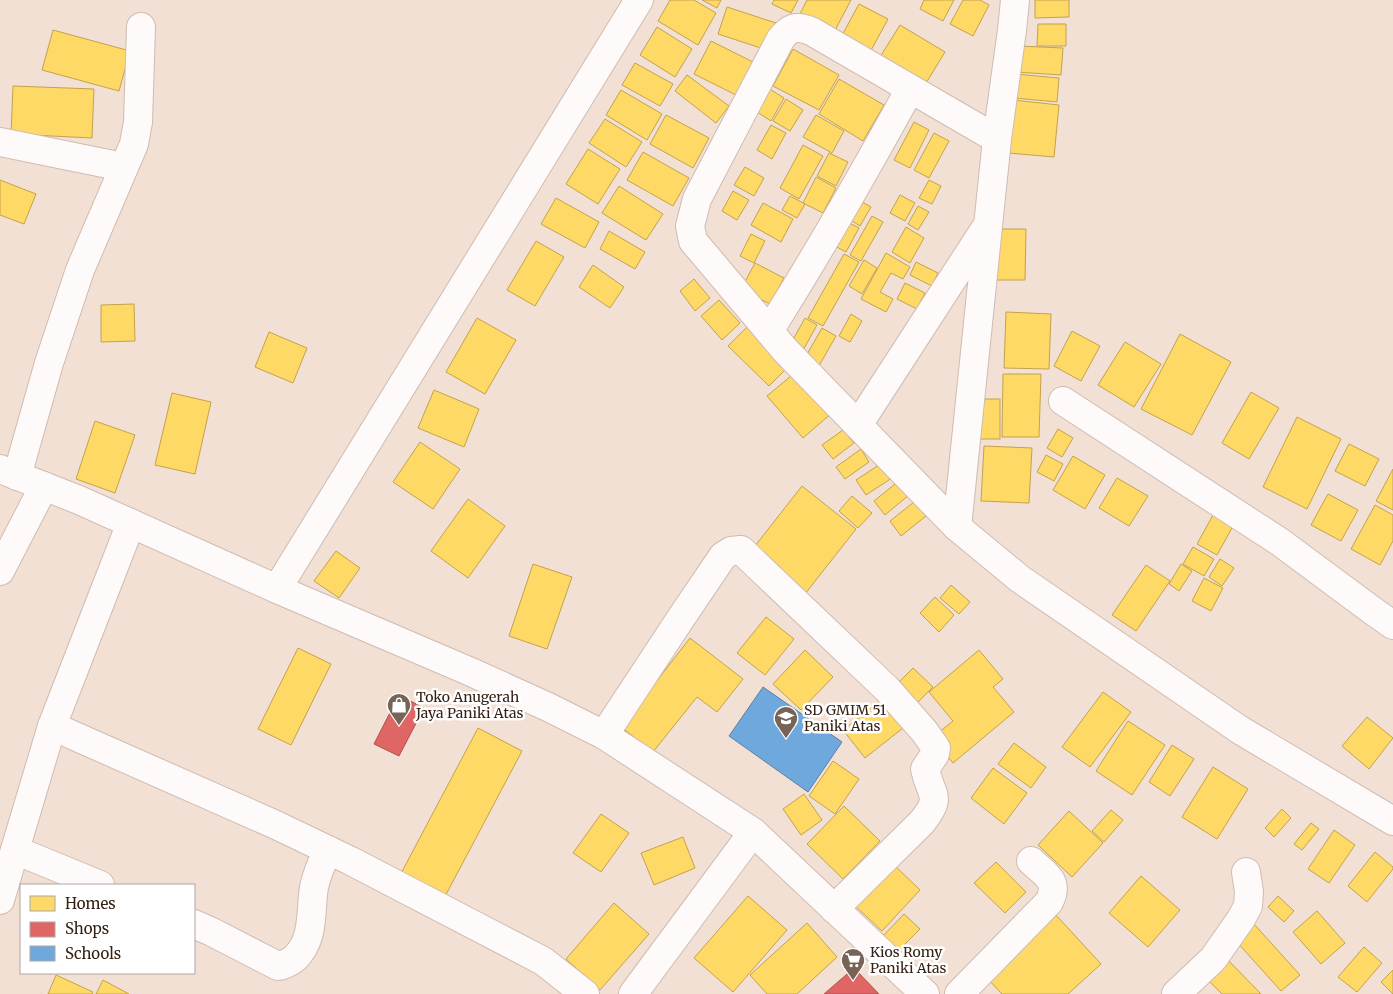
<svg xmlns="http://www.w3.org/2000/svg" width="1393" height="994" viewBox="0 0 1393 994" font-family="Merriweather,serif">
  <rect width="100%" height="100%" fill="#f2e0d4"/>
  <g fill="#ffd966" stroke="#c3a24d">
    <polygon points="670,0 694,0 716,13 698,45 658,21"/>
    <polygon points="702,0 721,0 717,8"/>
    <polygon points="774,0 798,0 791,13 772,4"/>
    <polygon points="807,0 851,0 832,36 798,18"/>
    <polygon points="924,0 954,0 943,21 920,9"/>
    <polygon points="963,0 980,0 989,5 973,36 950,24"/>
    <polygon points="1035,0 1069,0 1069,17 1035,18"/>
    <polygon points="859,4 888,19 868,56 839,41"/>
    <polygon points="727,7 776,23 767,50 718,34"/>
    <polygon points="1038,24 1066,24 1066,46 1037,46"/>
    <polygon points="900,25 945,52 920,93 875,65"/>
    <polygon points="657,27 692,49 675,77 640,55"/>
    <polygon points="53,30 130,51 119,91 42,70"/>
    <polygon points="711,41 753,62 736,95 694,74"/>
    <polygon points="1018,46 1063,48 1061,75 1016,72"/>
    <polygon points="793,49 839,75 819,110 773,86"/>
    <polygon points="635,63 673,84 660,106 622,85"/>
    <polygon points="1016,74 1059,78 1057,102 1014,98"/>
    <polygon points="687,75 729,106 716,123 675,91"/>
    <polygon points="839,79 884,105 863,141 819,114"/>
    <polygon points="13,86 94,89 92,138 11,134"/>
    <polygon points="768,88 784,98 771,121 754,110"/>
    <polygon points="621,90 662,114 647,140 606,115"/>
    <polygon points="786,99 803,110 790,131 773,121"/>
    <polygon points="1013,100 1059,105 1054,157 1008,153"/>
    <polygon points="666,115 709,138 693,168 650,144"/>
    <polygon points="816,115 844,131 832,153 803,137"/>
    <polygon points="605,119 642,142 626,167 589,143"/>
    <polygon points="914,122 929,130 910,168 894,160"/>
    <polygon points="771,125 786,133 772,159 757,150"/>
    <polygon points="934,133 949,141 929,178 914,170"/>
    <polygon points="803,145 823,156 799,199 780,188"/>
    <polygon points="588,149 620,169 598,204 566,184"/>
    <polygon points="643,152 689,178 673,206 627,180"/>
    <polygon points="829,153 848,162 836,186 817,176"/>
    <polygon points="745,167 764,178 754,196 734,185"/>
    <polygon points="816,177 836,188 823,213 803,203"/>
    <polygon points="0,180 36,194 24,224 0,215"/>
    <polygon points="929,180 941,186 932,204 919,198"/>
    <polygon points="619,186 663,214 646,240 602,213"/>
    <polygon points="733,191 749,200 737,220 722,211"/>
    <polygon points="900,195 915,203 905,221 890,213"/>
    <polygon points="790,196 805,204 797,218 782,210"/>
    <polygon points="556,198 599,222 585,248 541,224"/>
    <polygon points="857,199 871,207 860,226 846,217"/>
    <polygon points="763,203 793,219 781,242 751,225"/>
    <polygon points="918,206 929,212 918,230 908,224"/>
    <polygon points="872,216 883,222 861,261 850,255"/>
    <polygon points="844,220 859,228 846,252 831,244"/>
    <polygon points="906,227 924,238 910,263 892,252"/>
    <polygon points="992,229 1026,229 1025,280 992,280"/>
    <polygon points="609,231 645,252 635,269 600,249"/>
    <polygon points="751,234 765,241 754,263 740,256"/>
    <polygon points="536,241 564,257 535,306 507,290"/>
    <polygon points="886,253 910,267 903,279 891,273 880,292 893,299 886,312 861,299"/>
    <polygon points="844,254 859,262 823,326 808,318"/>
    <polygon points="864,260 877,268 862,294 849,286"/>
    <polygon points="916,262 938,273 932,286 910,275"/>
    <polygon points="755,263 784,278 770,304 741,289"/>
    <polygon points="593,265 624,287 610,308 579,287"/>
    <polygon points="694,279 710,298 695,311 680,291"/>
    <polygon points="905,283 925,293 917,309 897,299"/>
    <polygon points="719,300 740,323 722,340 701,316"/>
    <polygon points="134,304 135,341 101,342 101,305"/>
    <polygon points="1006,312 1051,314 1049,369 1004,368"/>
    <polygon points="851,314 862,321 850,342 839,336"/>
    <polygon points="477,318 516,340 485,394 446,372"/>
    <polygon points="805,318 817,325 802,352 790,345"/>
    <polygon points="748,326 789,366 769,386 728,346"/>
    <polygon points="822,328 836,336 816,371 802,363"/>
    <polygon points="1072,331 1100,346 1081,381 1054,366"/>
    <polygon points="269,332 307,348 293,383 255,367"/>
    <polygon points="1180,334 1231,362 1192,435 1141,409"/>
    <polygon points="1125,342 1161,364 1134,407 1098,385"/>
    <polygon points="798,370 833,412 803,438 767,396"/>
    <polygon points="1003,374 1041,374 1039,437 1002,437"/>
    <polygon points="434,390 479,409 464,447 418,428"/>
    <polygon points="1251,392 1279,408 1249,459 1222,443"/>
    <polygon points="172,393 211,402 195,474 155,465"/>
    <rect x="975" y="399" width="25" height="40"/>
    <polygon points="1297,417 1341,439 1307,509 1263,487"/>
    <polygon points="95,421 135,435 115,493 76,479"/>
    <polygon points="1058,429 1073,438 1062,457 1047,448"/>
    <polygon points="843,430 854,443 833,459 822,445"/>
    <polygon points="420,442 460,469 433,509 393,482"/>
    <polygon points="1349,444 1379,459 1365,486 1335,471"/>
    <polygon points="984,446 1032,448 1029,503 981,501"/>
    <polygon points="861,449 869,462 845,479 836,467"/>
    <polygon points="1046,455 1063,464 1054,481 1037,472"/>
    <polygon points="1073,456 1105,475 1085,509 1053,490"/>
    <polygon points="885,461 895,476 866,495 856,480"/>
    <polygon points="1393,469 1393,510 1376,501"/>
    <polygon points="905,476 916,489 885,515 874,501"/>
    <polygon points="1117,478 1148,496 1129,526 1099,508"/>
    <polygon points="802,486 856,529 805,594 751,551"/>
    <polygon points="1328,494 1358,510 1341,541 1311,525"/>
    <polygon points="852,496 872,513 858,528 839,511"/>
    <polygon points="468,499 505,526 468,578 431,551"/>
    <polygon points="914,502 926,516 901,536 890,521"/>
    <polygon points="1375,505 1393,515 1393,541 1380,565 1351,549"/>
    <polygon points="1218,506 1238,517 1217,555 1197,544"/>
    <polygon points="1193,547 1214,559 1204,576 1183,564"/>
    <polygon points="336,551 360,568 339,598 314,581"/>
    <polygon points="1220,559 1234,568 1222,586 1209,577"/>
    <polygon points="533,564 572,577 547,649 509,636"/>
    <polygon points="1181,564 1192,571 1179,591 1169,584"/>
    <polygon points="1146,565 1170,581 1136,631 1112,615"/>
    <polygon points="1204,578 1223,588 1211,611 1192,601"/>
    <polygon points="951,585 970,602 959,614 940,598"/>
    <polygon points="935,597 954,615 939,632 920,613"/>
    <polygon points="766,617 794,639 765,675 737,653"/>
    <polygon points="690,638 743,679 717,712 697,697 653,752 621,727"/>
    <polygon points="298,648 331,664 291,745 258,729"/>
    <polygon points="805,650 833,677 801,710 773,684"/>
    <polygon points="979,650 1003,679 993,687 1014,712 953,763 932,738 953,721 929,692"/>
    <polygon points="913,668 933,687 915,705 895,686"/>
    <polygon points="1103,692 1131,712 1090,767 1062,747"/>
    <polygon points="881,700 903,728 865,758 843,730"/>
    <polygon points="1367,717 1393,738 1369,769 1342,746"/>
    <polygon points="1128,721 1165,745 1132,795 1096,771"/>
    <polygon points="478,728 522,751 441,904 397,881"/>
    <polygon points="1014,743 1046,767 1031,788 998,764"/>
    <polygon points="1172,745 1194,759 1170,796 1149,782"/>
    <polygon points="833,761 859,779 835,814 809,796"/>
    <polygon points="1213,767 1248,789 1217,839 1182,817"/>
    <polygon points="993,768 1027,793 1004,824 971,798"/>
    <polygon points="804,794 822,820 801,835 783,809"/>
    <polygon points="844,806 880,841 843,879 807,844"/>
    <polygon points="1282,809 1291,818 1274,837 1265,828"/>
    <polygon points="1111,810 1123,820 1104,842 1092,831"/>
    <polygon points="1069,811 1103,843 1072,877 1038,845"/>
    <polygon points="601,814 629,833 601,872 573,853"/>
    <polygon points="1311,823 1319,829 1302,850 1294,844"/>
    <polygon points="1334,830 1355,845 1329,883 1308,869"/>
    <polygon points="683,837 695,868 654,885 641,853"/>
    <polygon points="1375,852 1393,867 1393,869 1367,902 1348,886"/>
    <polygon points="996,862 1026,892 1005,913 974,883"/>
    <polygon points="892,863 920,890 882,931 853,904"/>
    <polygon points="1141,876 1180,910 1148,947 1109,913"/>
    <polygon points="748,896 787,930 733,992 694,958"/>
    <polygon points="1278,896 1294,911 1284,922 1268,907"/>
    <polygon points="614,903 649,934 600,990 566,959"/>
    <polygon points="1317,911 1345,943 1321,964 1293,932"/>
    <polygon points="904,914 920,929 895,954 880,939"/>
    <polygon points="1055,914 1101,964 1068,994 1002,994 987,978"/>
    <polygon points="807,923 837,957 797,994 767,994 750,975"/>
    <polygon points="1253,923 1300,975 1281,991 1235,940"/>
    <polygon points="1364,947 1382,963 1357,992 1338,977"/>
    <polygon points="1226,958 1261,994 1222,994 1205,977"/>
    <polygon points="1393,970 1393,994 1381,982"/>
    <polygon points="56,975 93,992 92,994 48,994"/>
    <polygon points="103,980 129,994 96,994"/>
  </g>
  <g fill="#e06666" stroke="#ad514d">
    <polygon points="399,695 424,708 399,756 374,744"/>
    <polygon points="854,968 879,994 824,994"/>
  </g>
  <polygon fill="#6fa8dc" stroke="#5e80a0" points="763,687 842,742 808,792 729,736"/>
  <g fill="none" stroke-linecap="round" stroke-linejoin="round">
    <g stroke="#cfbcb0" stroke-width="30">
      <g id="minor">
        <path d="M 997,139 L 811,31 C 795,25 789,28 780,40 L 697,199 L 690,226 L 693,241 L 785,350 L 957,527 L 1020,579 L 1240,730 L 1393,821"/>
        <polyline points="0,142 123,167"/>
        <path d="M 769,331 C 819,252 865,171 910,89"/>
        <polyline points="1063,401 1280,542 1373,611 1393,625"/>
        <polyline points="858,425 985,229"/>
        <polyline points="0,469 79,500 277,589 471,672 548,707 604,735 753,832 925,994"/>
        <polyline points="17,476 49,363 80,270 134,144 138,122 141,27"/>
        <polyline points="957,527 997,139 1012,30 1015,0"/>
        <polyline points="0,571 44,486"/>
        <polyline points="277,589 639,0"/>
        <polyline points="52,726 276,825 351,861 543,961 585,994"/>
        <path d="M 604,735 L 681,618 L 723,556 L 731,551 L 741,550 L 887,689 L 924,731 L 936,748 L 935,754 L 925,769 C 931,797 943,796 922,822 L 834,909"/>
        <polyline points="15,850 100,885"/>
        <polyline points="0,900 52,726 131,523"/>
        <path d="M 194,924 L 212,932 L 278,966 C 285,965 290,962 295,958 C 315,939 310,911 314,887 C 317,874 322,862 328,850"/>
        <polyline points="633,994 753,832"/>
        <path d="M 959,994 L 1049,902 C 1060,881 1046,875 1031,861"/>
        <polyline points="1176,994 1213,959 1241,919 1248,906 1249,892 1246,872"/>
      </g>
    </g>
    <use href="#minor" stroke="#fdfaf9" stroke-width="28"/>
  </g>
  <defs>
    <g id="shop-pin" transform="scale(1.25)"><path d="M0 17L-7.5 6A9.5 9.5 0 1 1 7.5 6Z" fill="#786457" stroke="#fff"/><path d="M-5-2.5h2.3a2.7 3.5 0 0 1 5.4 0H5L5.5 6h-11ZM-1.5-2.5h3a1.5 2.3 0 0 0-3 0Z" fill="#fff"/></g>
    <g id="school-pin" transform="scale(1.25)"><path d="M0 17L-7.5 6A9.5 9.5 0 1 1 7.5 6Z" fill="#786457" stroke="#fff"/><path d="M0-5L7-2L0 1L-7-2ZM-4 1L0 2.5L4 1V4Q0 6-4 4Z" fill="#fff"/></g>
    <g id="supermarket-pin" transform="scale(1.25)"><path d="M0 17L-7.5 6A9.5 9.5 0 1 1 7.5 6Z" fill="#786457" stroke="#fff"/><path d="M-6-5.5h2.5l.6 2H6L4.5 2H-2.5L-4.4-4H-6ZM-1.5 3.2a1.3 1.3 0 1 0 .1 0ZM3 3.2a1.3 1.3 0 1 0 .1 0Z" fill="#fff"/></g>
  </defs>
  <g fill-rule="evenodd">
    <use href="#shop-pin" x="399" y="705"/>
    <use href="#school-pin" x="786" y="718"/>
    <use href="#supermarket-pin" x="853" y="960"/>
  </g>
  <g text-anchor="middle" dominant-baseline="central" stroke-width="5" stroke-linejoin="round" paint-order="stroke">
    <g font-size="14" fill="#362114" stroke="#fff" text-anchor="start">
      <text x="416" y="697">Toko Anugerah<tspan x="416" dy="16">Jaya Paniki Atas</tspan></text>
      <text x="804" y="710">SD GMIM 51<tspan x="804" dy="16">Paniki Atas</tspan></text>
      <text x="870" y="952">Kios Romy<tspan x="870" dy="16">Paniki Atas</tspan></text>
    </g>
  </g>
  <rect x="20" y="884" width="175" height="90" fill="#ffffff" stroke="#afa6a1"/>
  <rect x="30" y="896" width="25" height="15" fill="#ffd966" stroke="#afa6a1"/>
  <text x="65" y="909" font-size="15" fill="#362114">Homes</text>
  <rect x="30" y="922" width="25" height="15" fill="#e06666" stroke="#afa6a1"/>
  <text x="65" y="934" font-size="15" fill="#362114">Shops</text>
  <rect x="30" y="946" width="25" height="15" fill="#6fa8dc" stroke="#afa6a1"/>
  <text x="65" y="959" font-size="15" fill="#362114">Schools</text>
</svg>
